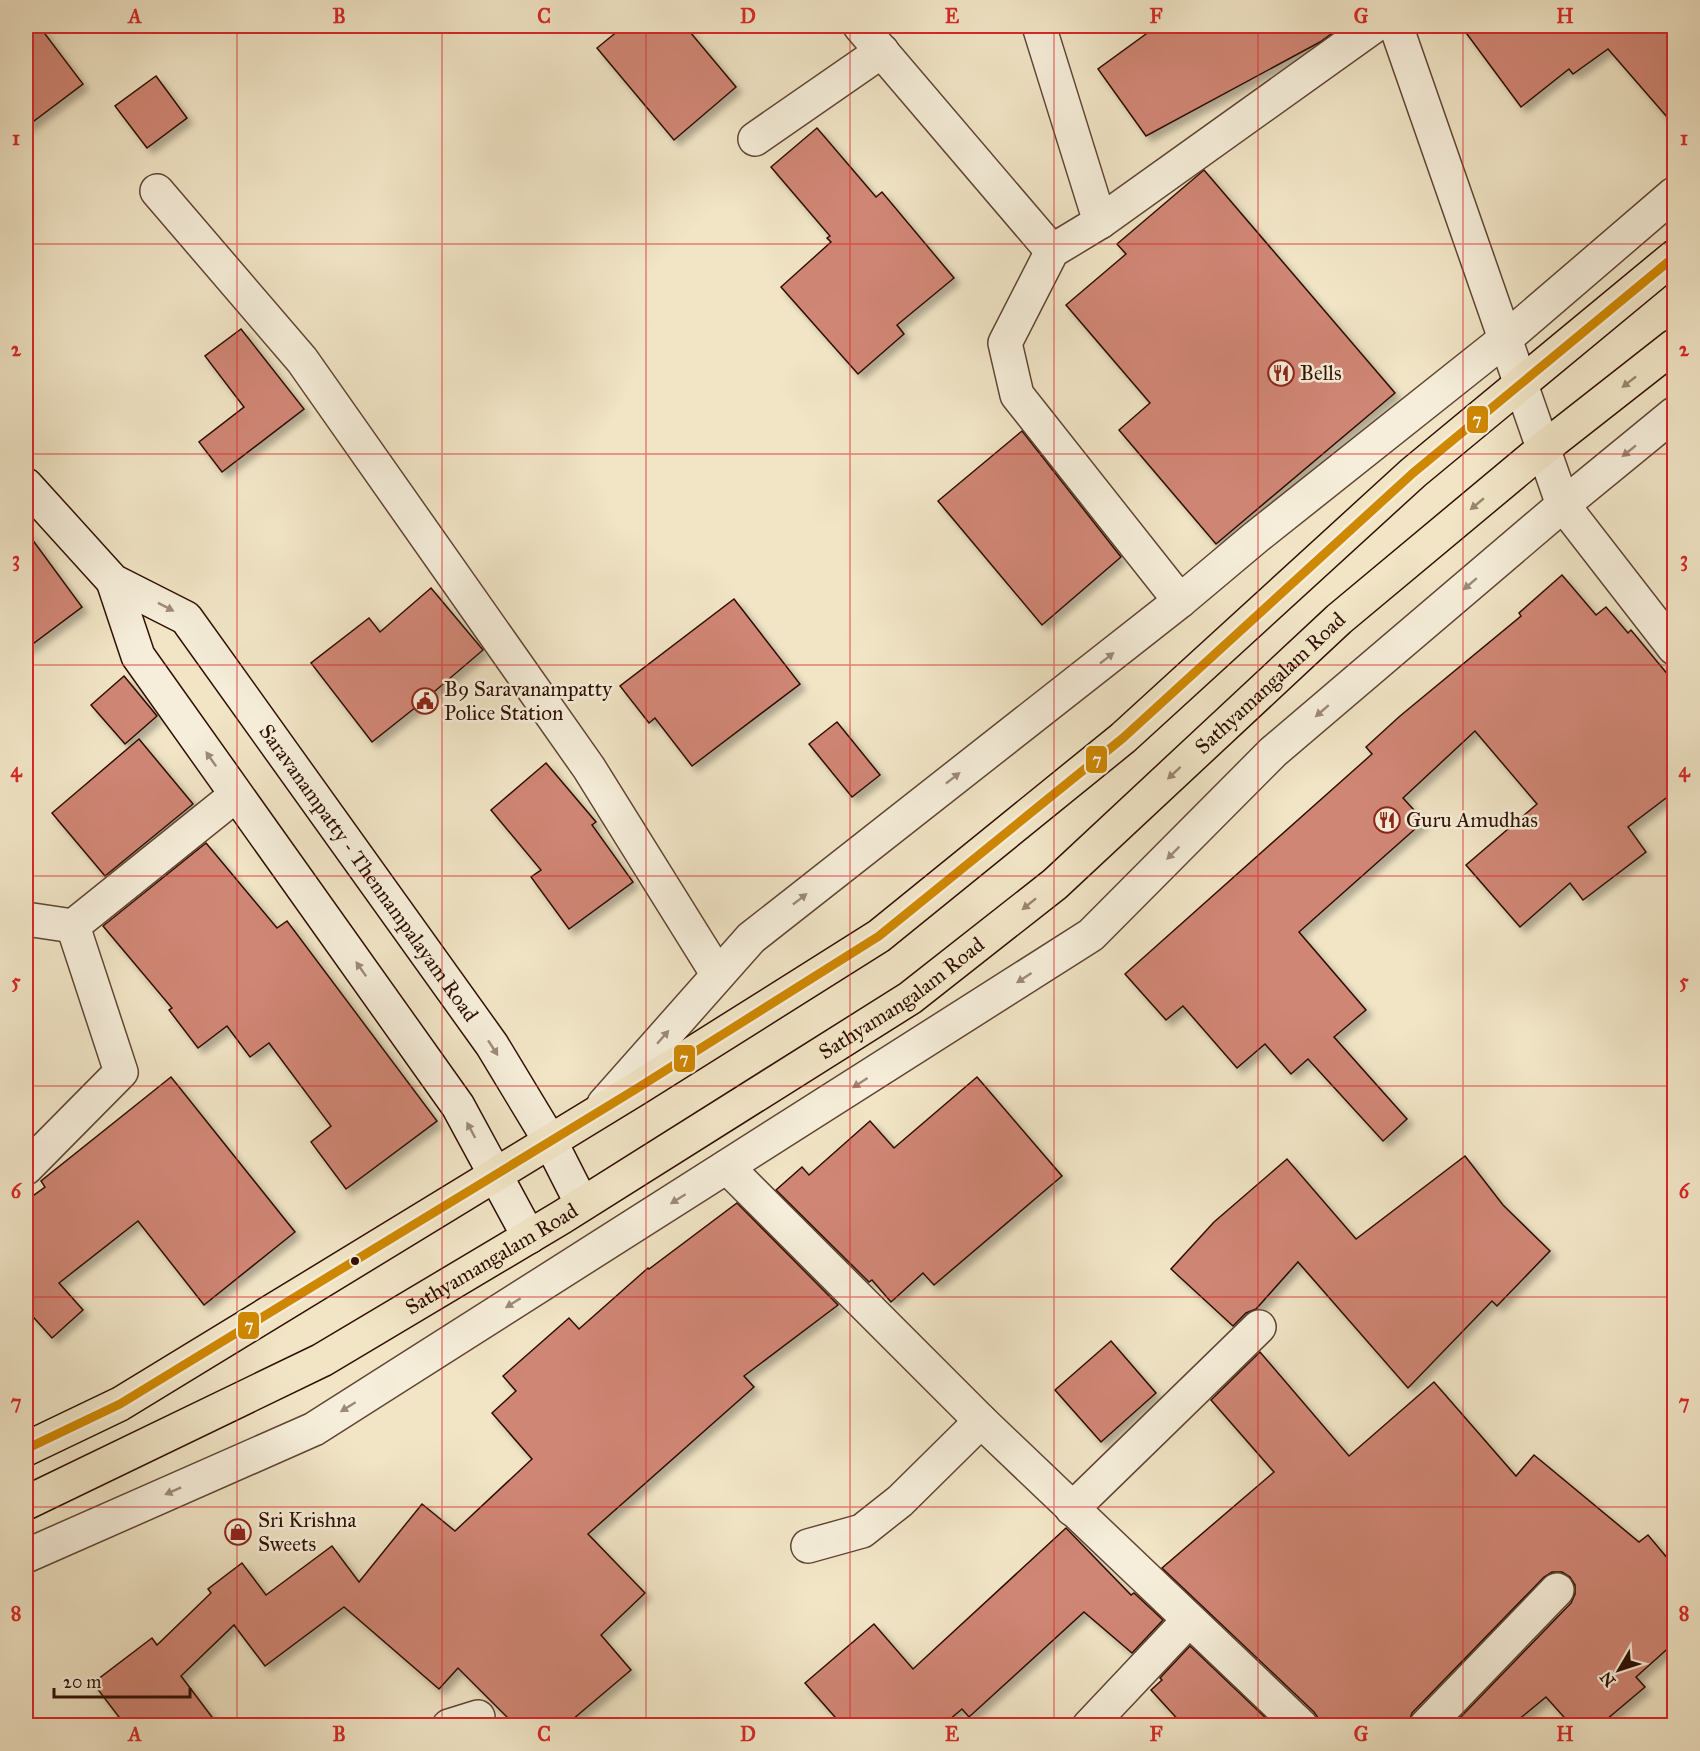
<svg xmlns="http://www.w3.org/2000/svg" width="1700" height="1751" viewBox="0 0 1700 1751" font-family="'IM FELL Great Primer',serif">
  <defs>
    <filter id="shadow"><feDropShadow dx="5.5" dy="5.5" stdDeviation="3" flood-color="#0004"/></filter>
  </defs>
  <rect width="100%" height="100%" fill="#f1e5c6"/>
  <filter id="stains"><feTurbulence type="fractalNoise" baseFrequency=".00333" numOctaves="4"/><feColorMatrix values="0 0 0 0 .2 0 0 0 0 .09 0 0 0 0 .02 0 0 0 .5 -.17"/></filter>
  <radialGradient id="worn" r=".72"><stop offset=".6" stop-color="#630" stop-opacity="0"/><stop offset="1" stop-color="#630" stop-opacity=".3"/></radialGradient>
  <g fill="#d08674" stroke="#2f1003" stroke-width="1.5" filter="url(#shadow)">
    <polygon points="26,26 39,26 83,84 26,127"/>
    <polygon points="624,26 685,26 736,87 674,140 597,48"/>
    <polygon points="1157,26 1342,26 1320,42 1146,136 1098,69"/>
    <polygon points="1461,26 1674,26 1674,125 1608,49 1573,74 1569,69 1521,107"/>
    <polygon points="156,76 187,118 147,148 115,106"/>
    <polygon points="817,128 876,197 882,192 954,278 897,325 904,334 858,374 781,287 831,242 827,238 830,236 771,167"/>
    <polygon points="1204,170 1395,393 1216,544 1119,430 1150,403 1066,305 1126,254 1117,244"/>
    <polygon points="241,329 304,409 222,472 199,442 244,407 205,356"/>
    <polygon points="1022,431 1121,557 1042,625 938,501"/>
    <polygon points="26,531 82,607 26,649"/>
    <polygon points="1562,575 1596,615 1606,607 1628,633 1631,630 1674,682 1674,792 1628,827 1646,852 1583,900 1570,883 1520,927 1466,865 1537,804 1475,731 1403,798 1424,821 1299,932 1366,1010 1334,1037 1407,1119 1383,1141 1308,1059 1291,1074 1265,1044 1237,1068 1183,1006 1166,1020 1125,974 1372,754 1366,747 1400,716 1521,616 1519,613"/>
    <polygon points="431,588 483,650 421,703 372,742 311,663 369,618 380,632"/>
    <polygon points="734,599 800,684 692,766 655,718 649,723 620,686"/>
    <polygon points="124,676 157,716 125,744 91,705"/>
    <polygon points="837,722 880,775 852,797 809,744"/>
    <polygon points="139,739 193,804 105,876 52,813"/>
    <polygon points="546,763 596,822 592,825 633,882 569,929 531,877 541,870 491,810"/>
    <polygon points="206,843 277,928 287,921 437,1121 346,1189 311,1142 331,1126 269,1043 250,1057 227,1026 198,1048 169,1010 172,1008 103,926"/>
    <polygon points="171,1077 295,1232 204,1305 138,1221 59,1283 83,1310 52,1338 26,1309 26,1201 45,1187 41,1181"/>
    <polygon points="977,1077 1062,1176 934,1285 923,1273 891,1302 872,1280 869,1282 776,1190 802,1167 809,1175 870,1121 894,1148"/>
    <polygon points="1465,1156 1503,1205 1550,1251 1497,1306 1492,1301 1408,1388 1298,1262 1256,1309 1246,1313 1233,1326 1171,1269 1214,1222 1287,1159 1356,1239"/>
    <polygon points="737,1203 838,1305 744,1376 754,1387 588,1534 645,1593 601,1635 631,1670 566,1725 515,1725 458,1668 439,1689 344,1607 265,1666 234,1625 181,1676 218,1725 125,1725 93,1683 152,1638 157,1645 211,1593 208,1589 242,1563 266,1595 332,1546 359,1582 422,1504 455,1531 532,1459 492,1413 516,1391 503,1376 569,1318 579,1329 648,1268 649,1269"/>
    <polygon points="1111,1341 1156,1393 1101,1442 1055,1390"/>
    <polygon points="1260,1352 1349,1456 1434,1382 1516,1476 1534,1455 1639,1542 1648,1535 1674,1566 1674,1643 1636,1677 1645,1687 1600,1725 1571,1725 1546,1697 1512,1725 1453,1725 1571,1603 1575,1594 1575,1585 1570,1577 1562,1572 1552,1572 1544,1577 1412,1713 1408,1725 1323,1725 1314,1712 1162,1568 1274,1472 1211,1400"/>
    <polygon points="1066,1528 1131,1595 1134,1593 1163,1620 1132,1653 1084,1612 969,1717 962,1709 943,1725 842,1725 805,1683 874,1624 913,1669"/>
    <polygon points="1190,1646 1273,1725 1183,1725 1151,1690 1162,1680 1160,1678"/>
  </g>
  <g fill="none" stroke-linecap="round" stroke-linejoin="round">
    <g stroke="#604534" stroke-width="36">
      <g id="street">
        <polyline points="860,26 1052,251"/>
        <polyline points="1039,26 1100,222 1052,251 1005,343 1017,395 1180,601"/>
        <polyline points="1396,26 1563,505 1674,648"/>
        <polyline points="755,139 882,51"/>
        <polyline points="157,191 302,360 589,768 718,975"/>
        <polyline points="1100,222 1374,26"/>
        <polyline points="26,919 73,926 236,795"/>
        <polyline points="604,1104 751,938 1180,601 1255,538 1504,340 1674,194"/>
        <polyline points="727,1167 981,1421 1301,1726"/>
        <polyline points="26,1168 121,1072 73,926"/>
        <polyline points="1072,1509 1259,1327"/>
        <polyline points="808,1546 862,1531 900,1501 981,1421"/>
        <polyline points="26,1556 314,1429 1091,935 1273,752 1563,505 1674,414"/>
        <polyline points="449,1726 478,1717"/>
        <polyline points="1089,1726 1189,1620"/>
        <polyline points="1426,1726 1557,1590"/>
      </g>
    </g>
    <g stroke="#2f1003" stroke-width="36">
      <g id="secondary">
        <path id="s1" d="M 26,485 L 113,581 L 186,618 L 492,1045 L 550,1141 L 582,1204"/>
        <polyline points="113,581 138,656 458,1106 529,1237"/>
      </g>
    </g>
    <g stroke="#2f1003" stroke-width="36">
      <g id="highway">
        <polyline points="26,1449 120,1404 636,1089 879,936 1123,738 1413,473 1674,257"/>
        <path id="s2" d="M 26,1503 L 322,1360 L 562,1217 L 910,998 L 1055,884 L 1339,619 L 1544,448 L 1674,346"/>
      </g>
    </g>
    <use href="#street" stroke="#f6eeda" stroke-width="33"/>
    <use href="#secondary" stroke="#f6eeda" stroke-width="33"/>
    <use href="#highway" stroke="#f1e5c6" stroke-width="33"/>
    <g stroke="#f6eeda" stroke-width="14">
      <polyline id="bus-1" points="26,1449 120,1404 636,1089 879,936 1123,738 1413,473 1674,257"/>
    </g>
    <use href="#bus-1" stroke="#cf8801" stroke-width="9"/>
  </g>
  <defs><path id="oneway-solid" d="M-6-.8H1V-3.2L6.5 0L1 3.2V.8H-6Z" transform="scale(1.5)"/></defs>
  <g fill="#9a856e">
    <use href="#oneway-solid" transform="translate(1629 382) rotate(142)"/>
    <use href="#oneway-solid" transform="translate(1477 504) rotate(140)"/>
    <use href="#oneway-solid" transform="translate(1174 773) rotate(137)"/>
    <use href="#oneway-solid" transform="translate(1029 904) rotate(141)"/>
  </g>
  <g fill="#9c8a79">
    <use href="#oneway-solid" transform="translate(1629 451) rotate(141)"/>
    <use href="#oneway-solid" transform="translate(1470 584) rotate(139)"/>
    <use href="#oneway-solid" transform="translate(166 607) rotate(27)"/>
    <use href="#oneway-solid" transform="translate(1107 658) rotate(-38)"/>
    <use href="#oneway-solid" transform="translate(1322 711) rotate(139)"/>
    <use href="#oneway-solid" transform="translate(211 759) rotate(-125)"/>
    <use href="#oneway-solid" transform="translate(953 778) rotate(-38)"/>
    <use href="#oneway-solid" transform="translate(1173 853) rotate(135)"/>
    <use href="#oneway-solid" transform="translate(800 899) rotate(-38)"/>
    <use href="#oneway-solid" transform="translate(361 969) rotate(-125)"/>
    <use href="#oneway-solid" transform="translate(1024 978) rotate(147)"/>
    <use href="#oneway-solid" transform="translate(663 1037) rotate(-49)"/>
    <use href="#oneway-solid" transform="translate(493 1048) rotate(57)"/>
    <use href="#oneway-solid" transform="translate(860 1083) rotate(147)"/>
    <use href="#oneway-solid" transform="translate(471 1130) rotate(-118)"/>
    <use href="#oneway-solid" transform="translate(678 1199) rotate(148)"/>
    <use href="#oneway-solid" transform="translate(513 1303) rotate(148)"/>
    <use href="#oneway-solid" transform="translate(348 1407) rotate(148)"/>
    <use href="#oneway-solid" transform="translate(173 1491) rotate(156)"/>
  </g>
  <path fill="none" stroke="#d62828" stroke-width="1.5" stroke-opacity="0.55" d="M 237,26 L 237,1726M 442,26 L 442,1726M 646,26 L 646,1726M 850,26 L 850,1726M 1054,26 L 1054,1726M 1258,26 L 1258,1726M 1463,26 L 1463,1726M 26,244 L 1674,244M 26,454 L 1674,454M 26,665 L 1674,665M 26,876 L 1674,876M 26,1086 L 1674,1086M 26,1297 L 1674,1297M 26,1507 L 1674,1507"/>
  <defs>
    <g id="restaurant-ring" transform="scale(1.35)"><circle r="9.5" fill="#f6eeda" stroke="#8f2418" stroke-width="1.5"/><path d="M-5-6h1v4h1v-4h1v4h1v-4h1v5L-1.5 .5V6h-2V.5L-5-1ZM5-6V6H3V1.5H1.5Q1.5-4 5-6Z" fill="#8f2418"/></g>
    <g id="civic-ring" transform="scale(1.35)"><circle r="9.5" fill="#f6eeda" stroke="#8f2418" stroke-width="1.5"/><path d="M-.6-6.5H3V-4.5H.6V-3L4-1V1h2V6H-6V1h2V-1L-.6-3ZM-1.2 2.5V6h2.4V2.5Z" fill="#8f2418"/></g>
    <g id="shop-ring" transform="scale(1.35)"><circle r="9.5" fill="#f6eeda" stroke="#8f2418" stroke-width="1.5"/><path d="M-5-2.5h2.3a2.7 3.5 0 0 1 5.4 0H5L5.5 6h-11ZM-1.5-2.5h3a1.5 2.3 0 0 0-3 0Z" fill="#8f2418"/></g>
  </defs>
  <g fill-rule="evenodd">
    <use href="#restaurant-ring" x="1281" y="373"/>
    <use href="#civic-ring" x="425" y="701"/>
    <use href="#restaurant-ring" x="1387" y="820"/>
    <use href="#shop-ring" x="238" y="1532"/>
  </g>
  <circle fill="#2f1003" stroke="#f6eeda" stroke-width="2" cx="355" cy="1261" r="5"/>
  <g text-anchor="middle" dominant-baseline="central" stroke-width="5" stroke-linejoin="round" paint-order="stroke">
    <g font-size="21" fill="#2f1003" stroke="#f6eeda" text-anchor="start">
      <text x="1300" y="373">Bells</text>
      <text x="444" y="689">B9 Saravanampatty<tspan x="444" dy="24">Police Station</tspan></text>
      <text x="1406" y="820">Guru Amudhas</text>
      <text x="258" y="1520">Sri Krishna<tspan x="258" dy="24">Sweets</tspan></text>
    </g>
    <g font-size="21" fill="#2f1003" stroke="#f6eeda">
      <text stroke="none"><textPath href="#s2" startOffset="1498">Sathyamangalam Road</textPath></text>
      <text stroke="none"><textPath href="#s1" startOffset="525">Saravanampatty - Thennampalayam Road</textPath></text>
      <text stroke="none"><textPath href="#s2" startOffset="1012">Sathyamangalam Road</textPath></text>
      <text stroke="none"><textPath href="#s2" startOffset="526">Sathyamangalam Road</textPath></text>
    </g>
  </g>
  <g stroke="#f6eeda" stroke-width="2">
    <rect x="1466" y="405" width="23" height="29" rx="6" fill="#cf8801"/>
    <rect x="1085" y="745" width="23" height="29" rx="6" fill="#cf8801"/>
    <rect x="673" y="1044" width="23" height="29" rx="6" fill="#cf8801"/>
    <rect x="237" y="1311" width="23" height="29" rx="6" fill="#cf8801"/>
  </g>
  <g font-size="16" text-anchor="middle" font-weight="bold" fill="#fff">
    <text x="1477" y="425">7</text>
    <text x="1097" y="765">7</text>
    <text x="684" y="1064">7</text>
    <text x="249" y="1331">7</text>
  </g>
  <rect width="1700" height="1751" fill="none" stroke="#f1e5c6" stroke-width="66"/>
  <g transform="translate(1619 1670) rotate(231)" stroke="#f6eeda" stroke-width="4.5" paint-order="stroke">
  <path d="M0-4.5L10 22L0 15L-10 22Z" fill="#2f1003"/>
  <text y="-9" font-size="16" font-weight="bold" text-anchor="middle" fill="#2f1003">N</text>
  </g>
  <path d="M54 1688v9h136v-9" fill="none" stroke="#2f1003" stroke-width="3"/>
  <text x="63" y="1688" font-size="18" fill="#2f1003" stroke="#f6eeda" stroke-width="4.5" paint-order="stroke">20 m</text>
  <rect x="33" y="33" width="1634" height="1685" fill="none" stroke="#d62828" stroke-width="2"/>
  <g font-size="20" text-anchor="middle" font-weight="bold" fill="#d62828">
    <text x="135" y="23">A</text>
    <text x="339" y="23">B</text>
    <text x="544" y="23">C</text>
    <text x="748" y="23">D</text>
    <text x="952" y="23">E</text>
    <text x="1156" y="23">F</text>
    <text x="1361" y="23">G</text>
    <text x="1565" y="23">H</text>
    <text x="16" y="145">1</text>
    <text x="1684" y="145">1</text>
    <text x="16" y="356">2</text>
    <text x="1684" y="356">2</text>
    <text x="16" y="566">3</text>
    <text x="1684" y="566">3</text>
    <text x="16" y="777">4</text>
    <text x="1684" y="777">4</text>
    <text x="16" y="988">5</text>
    <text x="1684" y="988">5</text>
    <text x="16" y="1198">6</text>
    <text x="1684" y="1198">6</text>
    <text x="16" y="1409">7</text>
    <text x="1684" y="1409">7</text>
    <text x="16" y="1620">8</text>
    <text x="1684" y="1620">8</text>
    <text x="135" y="1741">A</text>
    <text x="339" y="1741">B</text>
    <text x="544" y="1741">C</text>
    <text x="748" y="1741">D</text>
    <text x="952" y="1741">E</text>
    <text x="1156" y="1741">F</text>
    <text x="1361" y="1741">G</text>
    <text x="1565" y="1741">H</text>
  </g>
  <rect width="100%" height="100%" filter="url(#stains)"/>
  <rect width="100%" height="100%" fill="url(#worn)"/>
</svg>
